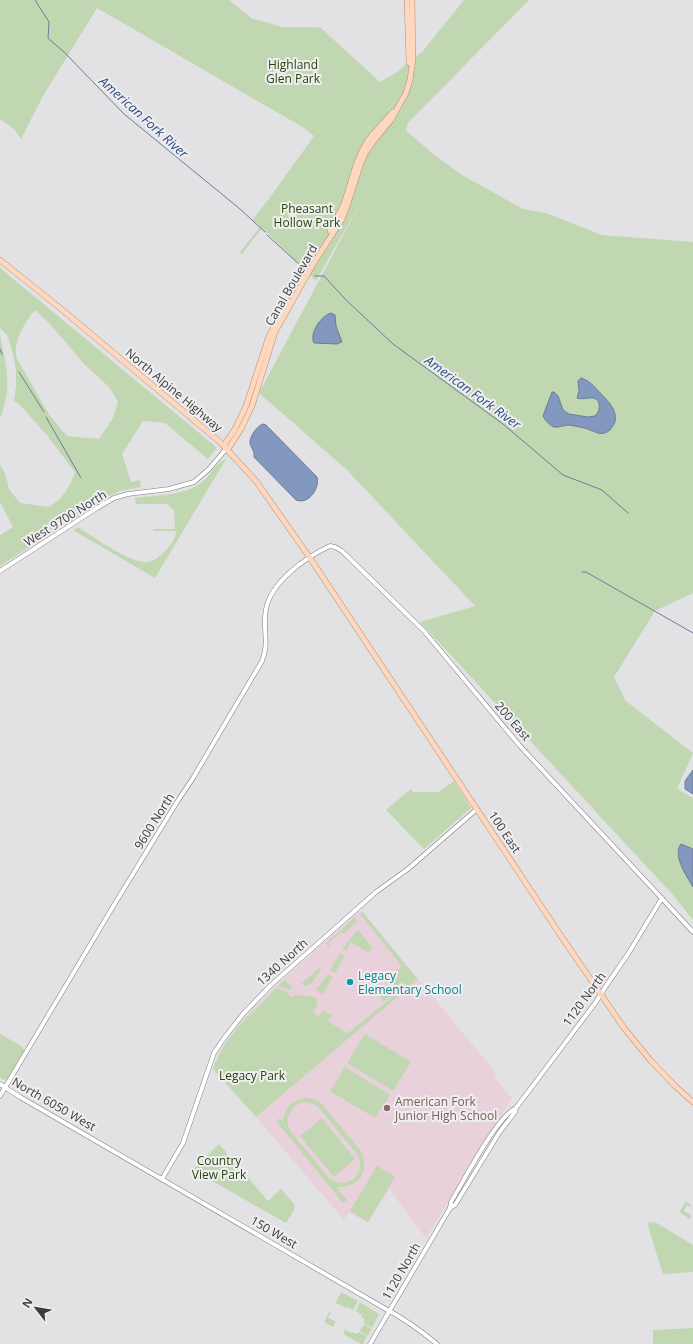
<svg xmlns="http://www.w3.org/2000/svg" width="693" height="1344" viewBox="0 0 693 1344" font-family="'Open Sans',sans-serif">
  <rect width="100%" height="100%" fill="#e2e2e5"/>
  <polygon fill="#e9d1dc" points="361,910 497,1074 494,1077 512,1098 426,1238 389,1189 368,1223 349,1212 344,1220 256,1117 294,1085 240,1025 270,991"/>
  <g fill="#c1d7b2" fill-rule="evenodd">
    <polygon points="0,0 229,0 251,18 282,27 310,27 321,28 380,82 397,72 422,52 464,0 529,0 408,123 406,130 433,154 462,175 523,209 546,213 602,235 693,242 693,593 655,611 614,677 626,701 693,753 677,789 693,798 693,920 673,895 420,622 475,606 347,470 259,393 364,196 316,281 262,228 242,254 240,252 260,227 252,220 268,200 314,136 304,128 97,8 43,96 21,139 15,130 0,119"/>
    <path d="M 0,268 L 215,446 L 217,450 L 215,450 L 208,459 L 165,423 L 143,421 L 122,454 L 131,482 L 140,480 L 141,487 L 120,491 L 105,498 L 0,566 L 0,535 L 13,527 L 0,502 L 0,464 L 6,476 L 9,489 L 20,503 L 49,507 C 64,497 69,489 75,472 L 46,434 L 19,404 L 14,401 L 16,386 L 16,371 L 13,354 L 7,335 L 0,328 ZM 35,310 L 50,324 L 84,364 L 109,387 L 118,402 L 113,418 L 99,439 L 67,436 L 50,416 L 17,359 C 12,343 25,322 35,310 Z"/>
    <path d="M 0,335 C 6,365 13,388 0,418 Z"/>
    <path d="M 225,459 L 226,459 L 155,578 L 73,530 L 78,527 C 94,537 128,562 146,562 C 153,562 159,557 164,552 C 170,546 176,539 176,531 L 153,531 L 153,529 L 175,529 L 174,510 L 167,504 L 136,504 L 135,498 C 156,495 183,496 201,483 C 210,476 215,464 225,459 Z"/>
    <polygon points="454,781 471,808 424,849 386,810 411,789 413,792 439,792"/>
    <path d="M 362,911 L 418,980 L 416,981 L 413,980 L 415,982 L 256,1117 L 213,1069 C 223,1040 242,1022 262,1000 L 241,1026 L 276,988 L 287,992 L 291,997 L 295,995 L 315,997 L 318,1004 L 313,1013 L 319,1016 L 323,1010 L 332,1015 L 328,1021 L 345,1032 L 345,1034 L 346,1032 L 348,1033 L 400,991 L 389,978 L 402,966 L 360,914 Z"/>
    <polygon points="355,917 357,922 343,934 341,932 328,943 330,945 328,947 326,943"/>
    <polygon points="358,930 372,947 369,953 351,942 346,951 342,950 350,939"/>
    <polygon points="340,953 345,956 335,973 330,971"/>
    <polygon points="319,968 321,969 313,982 309,985 305,986 301,984"/>
    <polygon points="328,974 333,977 323,994 316,990"/>
    <polygon points="285,980 293,988 290,990 278,986"/>
    <polygon points="390,983 397,991 389,998 383,991 388,998 384,1002 377,993"/>
    <polygon points="0,1034 23,1047 24,1051 7,1079 3,1080 0,1077"/>
    <polygon points="365,1034 411,1062 393,1091 347,1063"/>
    <polygon points="345,1067 390,1095 375,1118 330,1091"/>
    <path d="M 305,1098 L 311,1098 L 321,1103 L 361,1151 C 371,1171 358,1189 336,1187 L 347,1200 L 343,1203 L 276,1121 L 280,1118 L 283,1122 C 284,1108 292,1100 305,1098 ZM 304,1102 L 314,1104 L 318,1107 L 357,1154 C 368,1174 349,1190 330,1179 L 291,1132 C 283,1119 290,1106 304,1102 Z"/>
    <polygon points="322,1118 355,1159 334,1177 300,1136"/>
    <polygon points="219,1144 268,1201 281,1189 295,1205 294,1210 286,1223 193,1170"/>
    <polygon points="377,1166 395,1177 368,1222 350,1211"/>
    <polygon points="686,1202 691,1205 690,1207 687,1205 684,1211 691,1215 690,1219 679,1212"/>
    <polygon points="655,1222 693,1245 693,1272 663,1274 647,1223"/>
    <polygon points="341,1292 358,1301 353,1310 347,1307 346,1308 336,1303 334,1306"/>
    <polygon points="360,1302 379,1314 372,1328 363,1322 365,1319 361,1317 362,1315 356,1311"/>
    <polygon points="330,1311 331,1312 328,1318 336,1322 333,1327 324,1322"/>
    <polygon points="364,1324 372,1329 368,1336 360,1331"/>
    <polygon points="693,1328 693,1344 653,1344 653,1330"/>
    <polygon points="345,1329 351,1333 352,1332 357,1334 359,1332 367,1336 363,1344 361,1344 343,1334"/>
  </g>
  <g fill="#8298bf" stroke="#6d7c98">
    <path d="M 331,313 L 335,315 L 336,326 L 342,342 L 337,344 L 314,343 C 309,333 321,316 331,313 Z"/>
    <path d="M 581,378 C 590,380 598,391 604,397 C 611,404 617,412 615,422 C 614,425 612,427 610,430 C 600,438 594,430 584,428 C 580,427 574,426 569,425 C 564,425 558,428 554,427 C 549,425 545,420 543,416 L 552,392 L 554,392 L 558,396 L 563,410 L 569,414 L 588,417 L 595,416 C 598,413 600,409 599,404 C 597,393 583,401 577,398 L 579,391 L 578,381 Z"/>
    <path d="M 263,424 L 266,425 L 317,477 C 320,488 309,505 296,500 L 254,457 C 255,450 250,448 250,442 C 250,436 257,426 263,424 Z"/>
    <polygon points="693,770 693,794 685,789 685,781"/>
    <path d="M 681,844 L 693,849 L 693,887 C 687,877 672,855 681,844 Z"/>
  </g>
  <g fill="none" stroke-linecap="round" stroke-linejoin="round">
    <g stroke="#6d7c98" stroke-width="1">
      <polyline points="35,0 49,22 48,38 65,53 124,114 240,209 265,232"/>
      <polyline points="267,235 301,266"/>
      <polyline points="315,276 324,276 346,300 393,344 503,424 563,475 602,490 628,513"/>
      <polyline points="0,349 2,354"/>
      <polyline points="19,372 44,412"/>
      <polyline points="46,417 81,478"/>
      <polyline points="582,572 586,572 693,633"/>
    </g>
    <g stroke="#7b7b7e" stroke-width="5">
      <g id="minor">
        <polyline points="0,571 97,508 114,498 128,494 169,489 194,482 209,469 227,448"/>
        <path d="M 0,1084 L 20,1097 L 384,1308 C 403,1318 420,1330 437,1344"/>
        <path d="M 0,1096 L 114,905 L 177,802 L 193,778 L 262,661 C 270,642 262,628 266,609 C 271,582 306,557 330,546 L 335,547 L 342,551 L 424,631 L 520,746 L 693,932"/>
        <polyline points="162,1179 183,1143 214,1053 225,1037 243,1014 271,985 376,892 408,869 477,809"/>
        <path d="M 450,1208 L 451,1202 C 463,1182 497,1116 516,1108"/>
        <polyline points="370,1344 450,1208 455,1205 499,1133 515,1112 516,1108 596,1002 606,986 628,954 662,898"/>
      </g>
    </g>
    <g stroke="#b89075" stroke-width="6">
      <g id="major">
        <polyline points="407,0 409,63"/>
        <polyline points="330,231 344,204 356,165 361,153 368,140 393,112"/>
        <polyline points="0,260 60,308 220,442 256,481 310,558 563,939 624,1028 651,1061 675,1086 693,1102"/>
        <polyline points="224,445 235,429 246,406 269,336 289,301"/>
        <polyline points="228,449 241,429 252,406 275,332 312,266 342,219 347,206 361,163 366,152 373,142 391,120 406,93 410,80 413,59 412,0"/>
      </g>
    </g>
    <use href="#minor" stroke="#fff" stroke-width="4"/>
    <use href="#major" stroke="#fdd7be" stroke-width="5"/>
  </g>
  <circle fill="#0f9aa8" stroke="#efeff2" stroke-width="1.5" cx="350" cy="982" r="4"/>
  <circle fill="#8d6e63" stroke="#efeff2" stroke-width="1.5" cx="387" cy="1108" r="4"/>
  <g text-anchor="middle" dominant-baseline="central" stroke-width="4" stroke-linejoin="round" paint-order="stroke">
    <g font-size="12" fill="#274507" stroke="#efeff2">
      <text x="293" y="64">Highland<tspan x="293" dy="14">Glen Park</tspan></text>
      <text x="307" y="208">Pheasant<tspan x="307" dy="14">Hollow Park</tspan></text>
      <text x="252" y="1075">Legacy Park</text>
      <text x="219" y="1160">Country<tspan x="219" dy="14">View Park</tspan></text>
    </g>
    <g font-size="12" fill="#3b3b3c" stroke="#efeff2">
      <text transform="translate(291 285) rotate(-60)">Canal Boulevard</text>
      <text transform="translate(174 390) rotate(40)">North Alpine Highway</text>
      <text transform="translate(65 518) rotate(-32)">West 9700 North</text>
      <text transform="translate(513 721) rotate(49)">200 East</text>
      <text transform="translate(154 821) rotate(-58)">9600 North</text>
      <text transform="translate(505 832) rotate(56)">100 East</text>
      <text transform="translate(282 962) rotate(-42)">1340 North</text>
      <text transform="translate(584 999) rotate(-54)">1120 North</text>
      <text transform="translate(54 1104) rotate(30)">North 6050 West</text>
      <text transform="translate(274 1232) rotate(30)">150 West</text>
      <text transform="translate(401 1271) rotate(-60)">1120 North</text>
    </g>
    <g font-size="12" fill="#0d838f" stroke="#efeff2" text-anchor="start">
      <text x="358" y="975">Legacy<tspan x="358" dy="14">Elementary School</tspan></text>
    </g>
    <g font-size="12" fill="#785e54" stroke="#efeff2" text-anchor="start">
      <text x="395" y="1101">American Fork<tspan x="395" dy="14">Junior High School</tspan></text>
    </g>
    <g font-size="13" font-style="italic" fill="#2f4c7f" stroke="#efeff2">
      <text transform="translate(144 117) rotate(42)">American Fork River</text>
      <text transform="translate(473 392) rotate(36)">American Fork River</text>
    </g>
  </g>
  <g transform="translate(36 1308) rotate(301)" stroke="#efeff2" stroke-width="3" paint-order="stroke">
  <path d="M0-3L7 15L0 10L-7 15Z" fill="#3b3b3c"/>
  <text y="-6" font-size="11" font-weight="bold" text-anchor="middle" fill="#3b3b3c">N</text>
  </g>
</svg>
